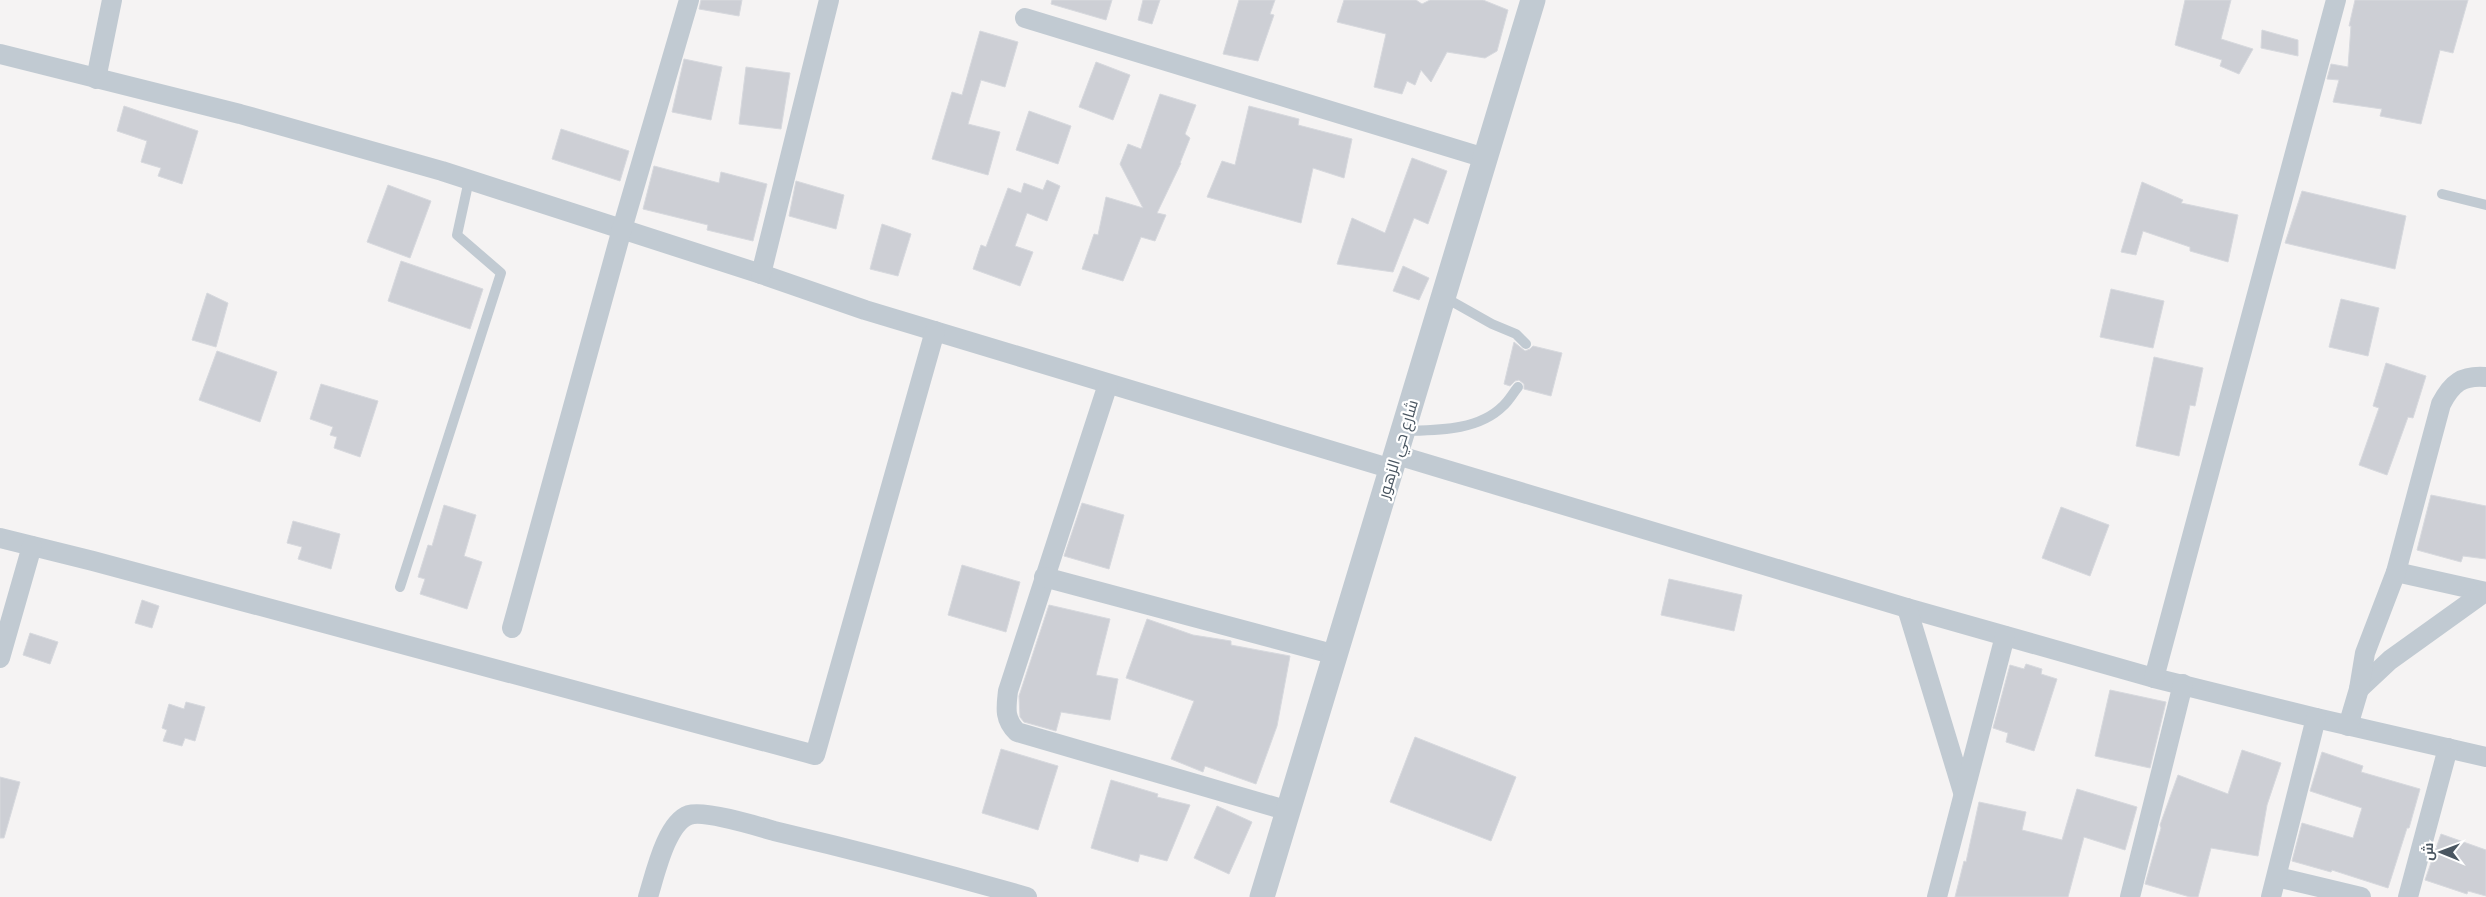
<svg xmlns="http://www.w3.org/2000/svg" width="2486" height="897" viewBox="0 0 2486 897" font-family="'Fira Sans',Cairo,sans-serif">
  <rect width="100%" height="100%" fill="#f5f3f3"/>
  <g fill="#cdcfd5" stroke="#d7d9de">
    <polygon points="701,0 742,0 739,16 699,9"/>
    <polygon points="1052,0 1112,0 1106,20 1051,4"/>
    <polygon points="1143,0 1160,0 1152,24 1138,20"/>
    <polygon points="1239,0 1275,0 1270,14 1274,15 1258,61 1223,54"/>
    <polygon points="1344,0 1416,0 1422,4 1430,0 1483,0 1508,10 1497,51 1485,58 1447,52 1431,82 1421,70 1415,85 1407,81 1402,94 1374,87 1386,34 1337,22"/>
    <polygon points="2185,0 2231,0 2221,39 2253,49 2239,74 2220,66 2222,60 2175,45"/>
    <polygon points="2355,0 2468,0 2453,53 2440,50 2421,124 2380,116 2382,109 2333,102 2339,80 2327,79 2331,64 2348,67 2351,26 2349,26"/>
    <polygon points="2262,30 2298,40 2298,56 2261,48"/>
    <polygon points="980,31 1018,42 1005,87 981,80 968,124 1000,132 988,175 932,159 952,92 962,95"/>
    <polygon points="684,59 722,67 711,120 672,112"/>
    <polygon points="1096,62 1130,75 1113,120 1079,107"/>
    <polygon points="746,67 790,73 781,129 739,124"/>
    <polygon points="1160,94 1196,105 1185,134 1190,138 1180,163 1181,163 1157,213 1166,215 1155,241 1141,237 1123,281 1082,269 1094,234 1098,235 1106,197 1143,208 1120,164 1128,144 1141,149"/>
    <polygon points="124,106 198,131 182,184 158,176 161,168 141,162 147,141 117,131"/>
    <polygon points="1249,106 1299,119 1298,125 1352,139 1344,178 1313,168 1301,223 1207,197 1222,161 1235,165"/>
    <polygon points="1029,111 1071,126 1058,164 1016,150"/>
    <polygon points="561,129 629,151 620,181 552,159"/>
    <polygon points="1412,158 1447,171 1428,224 1414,218 1393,272 1337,264 1352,218 1385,233"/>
    <polygon points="654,166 719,183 721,172 767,184 753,241 707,230 708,225 643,209"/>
    <polygon points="1047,180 1060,186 1047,221 1027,213 1015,246 1033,252 1020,286 973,269 981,245 986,247 1008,188 1021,193 1024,183 1043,190"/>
    <polygon points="796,181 844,195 836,229 789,216"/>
    <polygon points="2142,182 2183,200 2181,203 2238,215 2228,262 2190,251 2190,247 2143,231 2136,255 2121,252"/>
    <polygon points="388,185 431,201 410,258 367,242"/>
    <polygon points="2302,191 2406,216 2395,269 2285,243"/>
    <polygon points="882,224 911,234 898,276 870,269"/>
    <polygon points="401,261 483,289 470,329 388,301"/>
    <polygon points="1403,266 1429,278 1419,300 1393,291"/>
    <polygon points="2111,289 2164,301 2153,348 2100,337"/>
    <polygon points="207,293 228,303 216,347 192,340"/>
    <polygon points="2341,299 2379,308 2368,356 2329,347"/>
    <polygon points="1514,342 1525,351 1530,349 1533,346 1562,353 1551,396 1524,389 1524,384 1519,380 1515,381 1510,386 1504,384"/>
    <polygon points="217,351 277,372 260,422 199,400"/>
    <polygon points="2154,357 2203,368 2195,406 2190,405 2179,456 2136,446"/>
    <polygon points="2386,363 2426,376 2413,418 2408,417 2387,475 2359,465 2379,408 2373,406"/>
    <polygon points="321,384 378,401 360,457 334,448 337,437 330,435 333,427 310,419"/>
    <polygon points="2431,495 2486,506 2486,559 2463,556 2461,562 2417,550"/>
    <polygon points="1082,503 1124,515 1109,569 1064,556"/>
    <polygon points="444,505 476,515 464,556 482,562 467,609 420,594 425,579 418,577 428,545 432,546"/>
    <polygon points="2061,507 2109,525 2090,576 2042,558"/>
    <polygon points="293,521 340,534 331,569 298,559 302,547 287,543"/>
    <polygon points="962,565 1020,582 1006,632 948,615"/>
    <polygon points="1669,579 1742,595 1734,631 1661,615"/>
    <polygon points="142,600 159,606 152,628 135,623"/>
    <polygon points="1049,605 1110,619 1096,675 1118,679 1110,720 1061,712 1056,731 1024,722 1020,717 1019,696"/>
    <polygon points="1147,619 1193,635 1231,641 1231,645 1290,656 1277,726 1256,784 1205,766 1203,772 1171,759 1194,701 1126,678"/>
    <polygon points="30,633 58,642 50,664 23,655"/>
    <polygon points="2026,664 2042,669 2041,674 2057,679 2034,751 2006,742 2008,733 1993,728 2010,665 2024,669"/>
    <polygon points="2110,690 2166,702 2150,768 2095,756"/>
    <polygon points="186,702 205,707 195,741 185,738 182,746 163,741 167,730 162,728 169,704 184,709"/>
    <polygon points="1415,737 1516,777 1491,841 1390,802"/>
    <polygon points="1001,749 1058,766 1038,830 982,813"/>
    <polygon points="2242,750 2281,763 2267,805 2258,856 2211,848 2198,897 2190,897 2145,884 2161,828 2160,825 2178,775 2228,794"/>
    <polygon points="2322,752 2363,766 2361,772 2420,789 2409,828 2407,828 2388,888 2332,870 2331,872 2292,861 2302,823 2353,838 2362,808 2310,791"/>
    <polygon points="0,777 20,782 4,838 0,838"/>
    <polygon points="1111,780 1158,794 1157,797 1190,805 1167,861 1140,854 1138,862 1091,848"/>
    <polygon points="2077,789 2137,807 2125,850 2084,837 2068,897 1955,897 1964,861 1966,862 1979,802 2026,812 2022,830 2062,840"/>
    <polygon points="1217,806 1252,822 1229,874 1194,858"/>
    <polygon points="2441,834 2486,850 2486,896 2468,891 2467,894 2425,880"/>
  </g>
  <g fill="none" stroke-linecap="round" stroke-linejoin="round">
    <g stroke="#c1cad2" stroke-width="10">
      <polyline points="2442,194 2486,205"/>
      <polyline points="1444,297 1492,324 1516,334 1526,344"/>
      <path d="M 1404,431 C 1437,430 1478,431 1503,406 C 1509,401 1513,393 1518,387"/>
      <polyline points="400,587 501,273 457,235 469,180"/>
    </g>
    <g stroke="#c1cad2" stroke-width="20">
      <polyline points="1025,18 1485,158"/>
      <polyline points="0,54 240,114 442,171 761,274 865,310 1392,469"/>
      <polyline points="96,79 112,0"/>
      <polyline points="761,274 829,0"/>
      <path d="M 1108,384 L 1008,691 C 1006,708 1004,719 1017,732 L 1289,811"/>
      <polyline points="1397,455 1907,608 2154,678 2316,718 2486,757"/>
      <polyline points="0,538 93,561 815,755 935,331"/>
      <polyline points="2396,572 2486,592"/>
      <polyline points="1044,577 1336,655"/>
      <polyline points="1907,608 1963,792"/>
      <polyline points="512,628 622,229 689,0"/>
      <polyline points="0,658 32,546"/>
      <polyline points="2154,678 2336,0"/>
      <polyline points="2359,689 2390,660 2485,592"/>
      <path d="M 2348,726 L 2359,689 L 2365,653 L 2396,572 L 2441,404 C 2452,383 2462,375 2486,377"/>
      <polyline points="2277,877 2361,897"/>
      <path d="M 648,897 C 655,875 666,823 689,815 C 704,810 757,826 774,831 C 859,851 943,873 1027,897"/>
      <polyline points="1937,897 2005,636"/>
      <polyline points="2130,897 2183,684"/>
      <polyline points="2271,897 2316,718"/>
      <polyline points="2408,897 2448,748"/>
    </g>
    <polyline stroke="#c1cad2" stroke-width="25" points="1262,897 1533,0"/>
  </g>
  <g text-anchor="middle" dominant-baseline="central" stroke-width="4.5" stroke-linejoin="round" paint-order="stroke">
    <g font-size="16" fill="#4a5661" stroke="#fff">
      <text transform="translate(1398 449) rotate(-73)">شارع حي الزهور</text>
    </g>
  </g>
  <g transform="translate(2441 852) rotate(271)" stroke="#ffffff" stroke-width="4" paint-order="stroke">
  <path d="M0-4L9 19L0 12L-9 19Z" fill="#4a5661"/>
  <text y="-8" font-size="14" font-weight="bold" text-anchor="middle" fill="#4a5661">ش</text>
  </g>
</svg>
